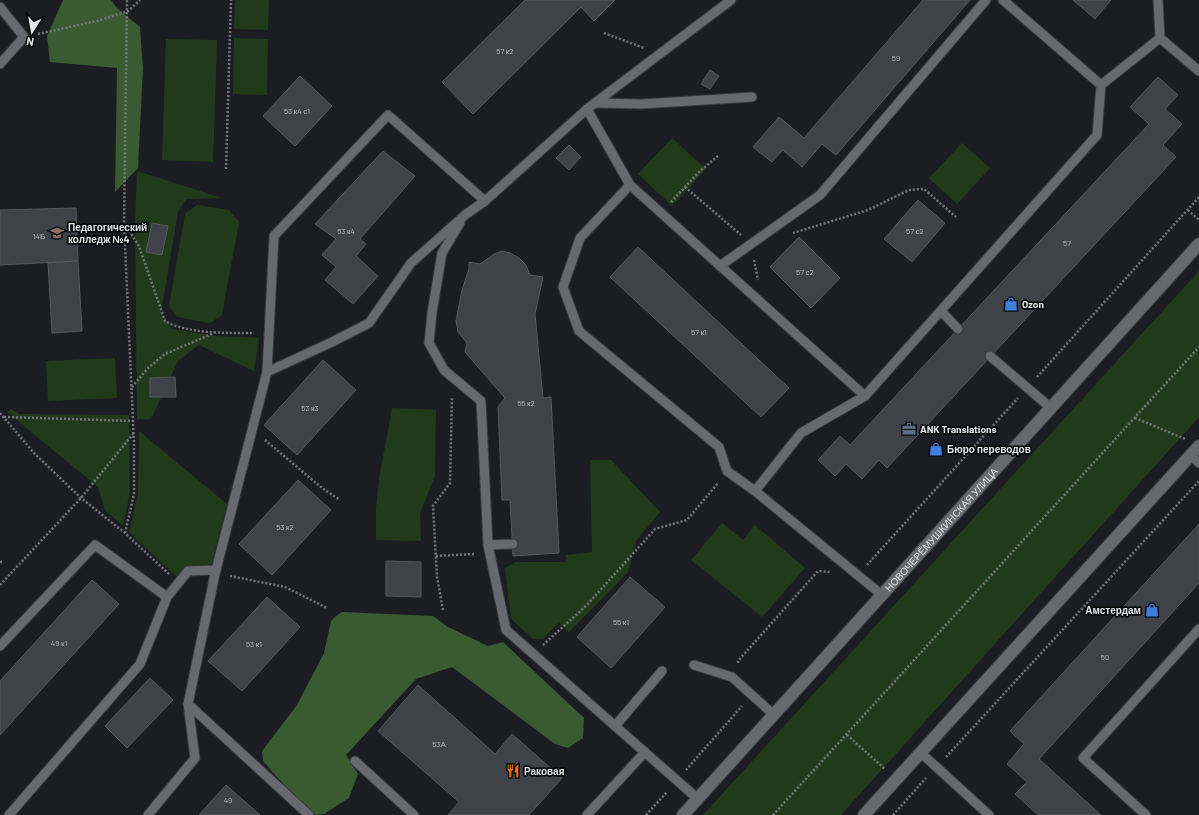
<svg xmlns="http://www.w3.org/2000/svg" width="1199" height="815" viewBox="0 0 1199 815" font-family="Barlow,sans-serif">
  <rect width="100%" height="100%" fill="#1b1d22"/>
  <g fill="#213b1a">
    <polygon points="235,0 269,0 268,30 234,29"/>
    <polygon points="234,38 268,39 267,95 233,94"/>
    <polygon points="166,39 217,40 213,162 162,160"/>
    <polygon points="672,138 706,169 672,206 638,174"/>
    <polygon points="962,143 990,168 957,204 929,178"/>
    <polygon points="137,171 222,198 186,199 178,212 161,312 172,329 216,336 259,338 254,371 199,345 178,361 151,419 137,419 135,221"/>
    <polygon points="197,205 229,210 239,222 222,315 210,323 177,317 169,306 185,214"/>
    <polygon points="1199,271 1199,417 841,815 703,815"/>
    <polygon points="115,358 117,398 48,401 46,361"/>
    <polygon points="392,408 436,410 435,476 420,513 421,541 376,540 376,508 379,479"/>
    <polygon points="11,409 19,414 129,415 130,492 123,526 105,510 98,487 7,412"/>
    <polygon points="139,431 227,504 211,566 186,566 178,578 129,532 138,494"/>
    <polygon points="590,460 611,460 660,512 636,541 628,572 569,632 559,623 543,639 533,639 511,619 505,568 516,562 565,562 566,555 592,552"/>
    <polygon points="722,523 743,540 755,525 805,568 762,617 691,560"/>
  </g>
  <g fill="#3a5b32">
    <polygon points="63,0 111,0 117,8 140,27 143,68 138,168 115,192 117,68 50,62 47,36"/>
    <polygon points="342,612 433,616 448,627 488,646 503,642 584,718 583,738 568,748 555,744 452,667 416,679 346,755 358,774 349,798 324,814 316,815 290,792 263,761 262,751 297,705 324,653 331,621 336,616"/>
  </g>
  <g fill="#3f4248" stroke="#56595f">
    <polygon points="525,0 615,0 594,21 581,7 473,114 442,82"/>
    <polygon points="923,0 970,0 836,155 822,144 802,167 783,150 772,162 753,147 779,117 804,138"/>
    <polygon points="1073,0 1111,0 1095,19"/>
    <polygon points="710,70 719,76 710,89 701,84"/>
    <polygon points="300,76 332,106 295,146 263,116"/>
    <polygon points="1158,77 1178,95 1165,109 1182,124 1163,145 1176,157 887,468 879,460 862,479 846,464 835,476 818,460 840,436 850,445 1149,124 1130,107"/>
    <polygon points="569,145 581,157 569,170 556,158"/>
    <polygon points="383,151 415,176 360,239 366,244 356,256 378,276 353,304 325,280 336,267 322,255 336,239 315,224"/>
    <polygon points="918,200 945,223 912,262 884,239"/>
    <polygon points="76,208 78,261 0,265 0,210"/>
    <polygon points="152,223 168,226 162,255 146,252"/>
    <polygon points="799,237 840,278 811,308 770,267"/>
    <polygon points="638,247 789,388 761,417 610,277"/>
    <polygon points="502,251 510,253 519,258 526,265 530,275 543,277 535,314 543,398 551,397 559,553 513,556 510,500 502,500 498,407 505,398 465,352 467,343 458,332 456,321 462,290 469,269 469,262 480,264 494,254"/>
    <polygon points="78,261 82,331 52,333 48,263"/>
    <polygon points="323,360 356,390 297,455 264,425"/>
    <polygon points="175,377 176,397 150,397 150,378"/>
    <polygon points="298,480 331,510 272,575 239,544"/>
    <polygon points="1199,524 1199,583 1039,759 1101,815 1038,815 1015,794 1027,782 1007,764 1024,744 1010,731"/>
    <polygon points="386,561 421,562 421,597 386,596"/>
    <polygon points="630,577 665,607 611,668 577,637"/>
    <polygon points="92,580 119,604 0,735 0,681"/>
    <polygon points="267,597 300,627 242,691 208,661"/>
    <polygon points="150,678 173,700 127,748 105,726"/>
    <polygon points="418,685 495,754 512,734 562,778 529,815 448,815 459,802 378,731"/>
    <polygon points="226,785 260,815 199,815"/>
  </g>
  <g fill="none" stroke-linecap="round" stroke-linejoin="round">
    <g stroke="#37393d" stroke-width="11">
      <g id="service">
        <polyline points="1158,0 1160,38 1199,71"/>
        <polyline points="0,7 24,37 0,64"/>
        <polyline points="1101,85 1160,38"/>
        <polyline points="596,103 642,104 752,97"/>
        <polyline points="587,109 630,185 865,396 1097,135 1101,85 1003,0"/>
        <polyline points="630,185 580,238 563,287 579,331 719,447 727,471 755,491"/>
        <polyline points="460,223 442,253 432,313 429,343 444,370 481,401 488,545 513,544"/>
        <polyline points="720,266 820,195 986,0"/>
        <polyline points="941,311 958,329"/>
        <polyline points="990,356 1051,408"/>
        <polyline points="267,372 274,236 388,115 485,201"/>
        <polyline points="865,396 801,433 755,491 882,595"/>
        <polyline points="1190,455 1199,463"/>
        <polyline points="488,545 506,630 698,799"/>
        <polyline points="0,646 95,545 167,597"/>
        <polyline points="694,665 732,677 774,715"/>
        <polyline points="188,704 309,815"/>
        <polyline points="615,726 662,671"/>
        <polyline points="920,752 989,815"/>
        <polyline points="355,761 414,815"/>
        <polyline points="9,815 140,664 167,597 188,571 216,570"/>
        <polyline points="148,815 195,758 188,704 215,574 267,372 332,342 369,323 411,263 465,215 485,201 587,109 731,0"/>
        <polyline points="587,815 645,752"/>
        <polyline points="1146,815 1083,758 1199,629"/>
      </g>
    </g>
    <g stroke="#37393d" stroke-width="14">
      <g id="tertiary">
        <path id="s1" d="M 683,815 L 1199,244"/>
        <polyline points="864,815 1199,446"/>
      </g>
    </g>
    <g stroke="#76787c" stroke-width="2.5" stroke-dasharray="2 2" stroke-linecap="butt">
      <polyline points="604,33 644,48"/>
      <polyline points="38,34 101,20 128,11 140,0"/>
      <polyline points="226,169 231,0"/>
      <polyline points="685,187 741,235"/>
      <polyline points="671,202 700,171 718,156"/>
      <polyline points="1188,210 1199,220"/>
      <path d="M 125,224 L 139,246 L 165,321 C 187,334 228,333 254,333"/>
      <polyline points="793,233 868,210 909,190 924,189 956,217"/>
      <polyline points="754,260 758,280"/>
      <polyline points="1037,377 1199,197"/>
      <polyline points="132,387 148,368 165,354 214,333"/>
      <polyline points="0,413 34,453 81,498 125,533 169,574"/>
      <polyline points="4,417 133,421"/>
      <polyline points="1135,418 1185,439"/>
      <polyline points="265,440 322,488 340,500"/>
      <polyline points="125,533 134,494 134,444 124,223 127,0"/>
      <polyline points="436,556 475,554"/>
      <polyline points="0,562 3,562"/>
      <polyline points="867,565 1018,398"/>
      <polyline points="230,576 285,587 327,608"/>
      <polyline points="0,585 81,498 133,434"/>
      <polyline points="443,610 437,577 433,506 450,483 452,397"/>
      <polyline points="543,645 587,605 655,529 687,520 718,483"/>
      <polyline points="738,663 738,661 818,571 830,572"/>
      <polyline points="847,735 885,769"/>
      <polyline points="946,757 1199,481"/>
      <polyline points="686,770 742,706"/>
      <polyline points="646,815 667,792"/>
      <polyline points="773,815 1199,347"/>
      <polyline points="893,815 926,778"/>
    </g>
    <use href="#service" stroke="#666970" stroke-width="9"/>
    <use href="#tertiary" stroke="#666970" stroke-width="12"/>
  </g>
  <defs>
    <g id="university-bare" transform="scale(1.08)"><path d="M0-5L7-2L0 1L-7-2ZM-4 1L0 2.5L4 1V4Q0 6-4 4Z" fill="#8d6e63" stroke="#07080a" stroke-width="2.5" paint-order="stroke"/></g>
    <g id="shop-bare" transform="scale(1.08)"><path d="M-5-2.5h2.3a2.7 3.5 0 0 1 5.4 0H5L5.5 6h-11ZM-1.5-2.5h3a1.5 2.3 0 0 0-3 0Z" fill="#3f7fe0" stroke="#07080a" stroke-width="2.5" paint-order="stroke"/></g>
    <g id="office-bare" transform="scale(1.08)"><path d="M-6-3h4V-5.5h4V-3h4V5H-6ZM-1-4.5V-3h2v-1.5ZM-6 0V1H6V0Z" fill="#5c6f8a" stroke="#07080a" stroke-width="2.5" paint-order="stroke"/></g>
    <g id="restaurant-bare" transform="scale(1.08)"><path d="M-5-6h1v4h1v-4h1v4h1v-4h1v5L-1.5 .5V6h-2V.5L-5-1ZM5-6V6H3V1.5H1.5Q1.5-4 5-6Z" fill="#e8710a" stroke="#07080a" stroke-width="2.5" paint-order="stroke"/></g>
  </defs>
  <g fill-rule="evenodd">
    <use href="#university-bare" x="57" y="233"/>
    <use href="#shop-bare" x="1011" y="304"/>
    <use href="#office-bare" x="909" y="429"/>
    <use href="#shop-bare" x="936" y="449"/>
    <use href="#shop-bare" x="1152" y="610"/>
    <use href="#restaurant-bare" x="513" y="771"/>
  </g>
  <g text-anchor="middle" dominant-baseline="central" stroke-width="3.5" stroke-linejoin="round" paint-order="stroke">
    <g font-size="8" fill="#bcbec2">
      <text x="505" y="51">57 к2</text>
      <text x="896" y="58">59</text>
      <text x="297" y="111">53 к4 с1</text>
      <text x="346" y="231">53 к4</text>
      <text x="915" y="231">57 с2</text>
      <text x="39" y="236">14Б</text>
      <text x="1067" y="243">57</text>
      <text x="805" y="272">57 с2</text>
      <text x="699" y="332">57 к1</text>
      <text x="526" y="403">55 к2</text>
      <text x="310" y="408">53 к3</text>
      <text x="285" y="527">53 к2</text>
      <text x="621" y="622">55 к1</text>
      <text x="59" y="643">49 к1</text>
      <text x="254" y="644">53 к1</text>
      <text x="1105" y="657">50</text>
      <text x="439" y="744">53А</text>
      <text x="228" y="800">49</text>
    </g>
    <g font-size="10" font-weight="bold" fill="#e5e7ea" stroke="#07080a" text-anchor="start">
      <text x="68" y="227">Педагогический<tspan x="68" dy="12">колледж №4</tspan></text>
      <text x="1022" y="304">Ozon</text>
      <text x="920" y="429">ANK Translations</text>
      <text x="947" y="449">Бюро переводов</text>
      <text x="1141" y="610" text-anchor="end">Амстердам</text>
      <text x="524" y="771">Раковая</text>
    </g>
    <g font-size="10" fill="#e5e7ea" stroke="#07080a">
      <text stroke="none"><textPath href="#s1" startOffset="385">НОВОЧЕРЁМУШКИНСКАЯ УЛИЦА</textPath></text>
    </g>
  </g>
  <g transform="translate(32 32) rotate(191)" stroke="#07080a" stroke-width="3" paint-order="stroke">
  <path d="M0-3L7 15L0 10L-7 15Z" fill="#e5e7ea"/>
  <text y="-6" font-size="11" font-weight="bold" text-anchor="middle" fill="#e5e7ea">N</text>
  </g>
</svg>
